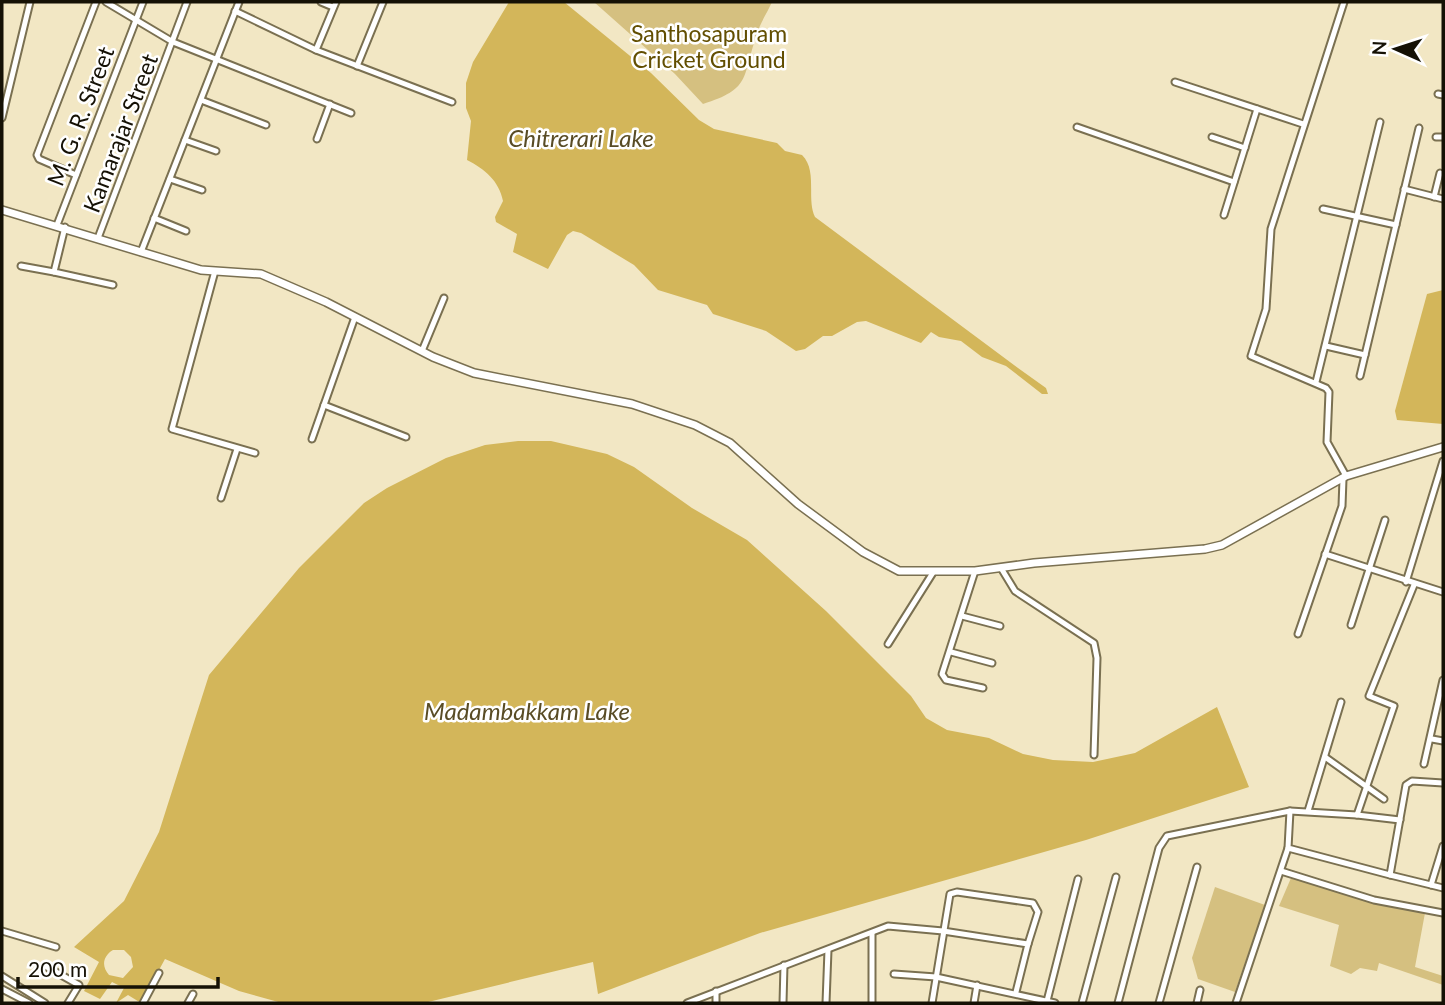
<svg xmlns="http://www.w3.org/2000/svg" width="1445" height="1005" viewBox="0 0 1445 1005" font-family="Lato,sans-serif">
  <rect width="100%" height="100%" fill="#f2e7c4"/>
  <g fill="#d5c080">
    <path d="M 594,2 L 772,2 C 767,13 759,25 756,37 C 742,78 751,89 703,104 L 675,74 Z"/>
    <polygon points="1291,878 1425,913 1415,967 1443,976 1443,985 1379,963 1377,971 1360,968 1351,974 1330,966 1339,925 1279,906"/>
    <polygon points="1215,887 1265,905 1235,992 1198,979 1192,958"/>
  </g>
  <g fill="#d3b65a" fill-rule="evenodd">
    <path d="M 509,2 L 564,2 L 651,73 L 699,120 L 714,129 L 777,143 L 785,151 L 802,155 C 818,171 806,198 815,217 L 1018,368 L 1046,388 L 1048,394 L 1042,394 L 1006,366 L 982,357 L 961,341 L 939,337 L 931,332 L 921,343 L 866,321 L 857,322 L 832,336 L 823,336 L 805,349 L 796,351 L 766,331 L 713,314 L 707,305 L 658,290 L 634,265 L 581,233 L 573,231 L 567,235 L 548,269 L 513,252 L 517,234 L 496,222 L 495,217 L 503,201 C 499,181 485,169 467,160 L 471,121 L 466,108 L 466,83 L 473,62 Z"/>
    <polygon points="1443,290 1443,424 1397,420 1395,411 1427,294"/>
    <path d="M 518,441 L 551,441 L 607,454 L 634,467 L 692,508 L 747,540 L 826,611 L 911,696 L 926,718 L 947,730 L 989,738 L 1023,754 L 1053,760 L 1093,762 L 1135,753 L 1217,707 L 1249,787 L 1086,840 L 760,933 L 598,994 L 593,962 L 424,1003 L 282,1003 L 239,991 L 165,959 L 141,1003 L 128,995 L 116,1003 L 124,988 L 112,982 L 100,999 L 84,991 L 99,962 L 74,947 L 124,901 L 159,832 L 209,675 L 299,568 L 364,503 L 387,488 L 446,458 L 485,445 ZM 113,950 L 124,950 L 131,957 L 133,967 L 123,978 L 109,975 C 101,966 103,956 113,950 Z"/>
  </g>
  <g fill="none" stroke-linecap="round" stroke-linejoin="round">
    <g stroke="#7a7051" stroke-width="9">
      <g id="minor">
        <polyline points="106,2 173,42 351,113"/>
        <polyline points="321,2 333,7"/>
        <polyline points="336,2 316,50 452,102"/>
        <polyline points="1344,2 1271,229 1266,309 1251,356 1326,388 1329,392 1327,442 1346,476"/>
        <polyline points="235,11 316,50"/>
        <polyline points="357,66 383,2"/>
        <polyline points="1175,82 1303,124"/>
        <polyline points="1438,94 1443,95"/>
        <polyline points="201,100 266,125"/>
        <polyline points="2,118 30,2"/>
        <polyline points="1077,127 1234,182"/>
        <polyline points="1212,137 1245,148"/>
        <polyline points="1436,137 1443,137"/>
        <polyline points="317,139 330,104"/>
        <polyline points="185,140 216,151"/>
        <polyline points="76,175 39,159 37,155 96,2"/>
        <polyline points="170,179 202,190"/>
        <polyline points="1404,189 1443,199"/>
        <polyline points="1434,197 1440,173"/>
        <polyline points="1323,209 1396,225"/>
        <polyline points="1224,215 1257,109"/>
        <polyline points="154,218 186,231"/>
        <polyline points="57,225 143,2"/>
        <polyline points="65,227 54,272 113,285"/>
        <polyline points="98,238 187,2"/>
        <polyline points="141,252 239,2"/>
        <polyline points="21,266 54,272"/>
        <polyline points="215,271 172,429 255,453"/>
        <polyline points="1326,346 1365,355"/>
        <polyline points="422,351 444,298"/>
        <polyline points="1360,376 1419,128"/>
        <polyline points="1316,382 1380,122"/>
        <polyline points="324,405 406,437"/>
        <polyline points="312,439 355,317"/>
        <polyline points="221,498 237,449"/>
        <polyline points="1325,554 1443,592"/>
        <polyline points="1001,568 1015,591 1094,643 1097,658 1094,755"/>
        <polyline points="975,571 942,674 946,680 983,688"/>
        <polyline points="1406,582 1443,461"/>
        <polyline points="962,616 1000,626"/>
        <polyline points="1351,625 1385,520"/>
        <polyline points="1298,634 1342,506 1343,479"/>
        <polyline points="888,644 934,571"/>
        <polyline points="951,652 992,663"/>
        <polyline points="1432,739 1443,741"/>
        <polyline points="1325,757 1384,799"/>
        <polyline points="1424,764 1443,680"/>
        <polyline points="1290,811 1357,815 1394,706 1369,696 1414,585"/>
        <polyline points="1308,811 1341,702"/>
        <polyline points="1357,815 1400,820"/>
        <polyline points="1281,871 1374,900 1443,913"/>
        <polyline points="1390,875 1431,885 1443,846"/>
        <polyline points="1431,885 1443,888"/>
        <polyline points="2,931 56,947"/>
        <polyline points="47,967 79,985 68,1003"/>
        <polyline points="894,974 936,977 1055,1003"/>
        <polyline points="2,976 45,1003"/>
        <polyline points="2,989 29,1003"/>
        <polyline points="716,991 716,1003"/>
        <polyline points="1047,1001 1078,879"/>
        <polyline points="143,1003 159,973"/>
        <polyline points="188,1003 193,994"/>
        <polyline points="687,1003 888,926 943,931 1028,944 1016,992"/>
        <polyline points="783,1003 784,965"/>
        <polyline points="826,1003 828,950"/>
        <polyline points="872,1003 872,933"/>
        <polyline points="932,1003 950,894 957,892 1033,903 1038,912 1028,944"/>
        <polyline points="974,1003 977,985"/>
        <polyline points="1082,1003 1116,877"/>
        <polyline points="1118,1003 1159,848 1167,836 1290,811 1288,848 1390,875 1406,785 1412,781 1443,783"/>
        <polyline points="1159,1003 1197,867"/>
        <polyline points="1197,1003 1200,990"/>
        <polyline points="1236,1003 1288,848"/>
      </g>
    </g>
    <g stroke="#7a7051" stroke-width="10">
      <polyline id="tertiary" points="2,210 201,270 261,274 326,302 433,357 474,373 632,404 695,425 730,443 798,504 863,552 899,571 975,571 1034,563 1205,549 1222,545 1346,476 1443,447"/>
    </g>
    <use href="#minor" stroke="#fff" stroke-width="5"/>
    <use href="#tertiary" stroke="#fff" stroke-width="7"/>
  </g>
  <g text-anchor="middle" dominant-baseline="central" stroke-width="5" stroke-linejoin="round" paint-order="stroke">
    <g font-size="23" fill="#624e01" stroke="#fff">
      <text x="709" y="33">Santhosapuram<tspan x="709" dy="26">Cricket Ground</tspan></text>
    </g>
    <g font-size="23" fill="#151105" stroke="#fff">
      <text transform="translate(80 116) rotate(-69)">M. G. R. Street</text>
      <text transform="translate(120 133) rotate(-69)">Kamarajar Street</text>
    </g>
    <g font-size="24" font-style="italic" fill="#594c25" stroke="#fff">
      <text x="581" y="137">Chitrerari Lake</text>
      <text x="527" y="710">Madambakkam Lake</text>
    </g>
  </g>
  <rect width="1445" height="1005" fill="none" stroke="#151105" stroke-width="7"/>
  <g transform="translate(1396 49) rotate(273)" stroke="#ffffff" stroke-width="5" paint-order="stroke">
  <path d="M0-5L12 26L0 18L-12 26Z" fill="#151105"/>
  <text y="-10" font-size="19" font-weight="bold" text-anchor="middle" fill="#151105">N</text>
  </g>
  <path d="M18 977v10h200v-10" fill="none" stroke="#151105" stroke-width="3.5"/>
  <text x="28" y="977" font-size="21" fill="#151105" stroke="#ffffff" stroke-width="5" paint-order="stroke">200 m</text>
</svg>
